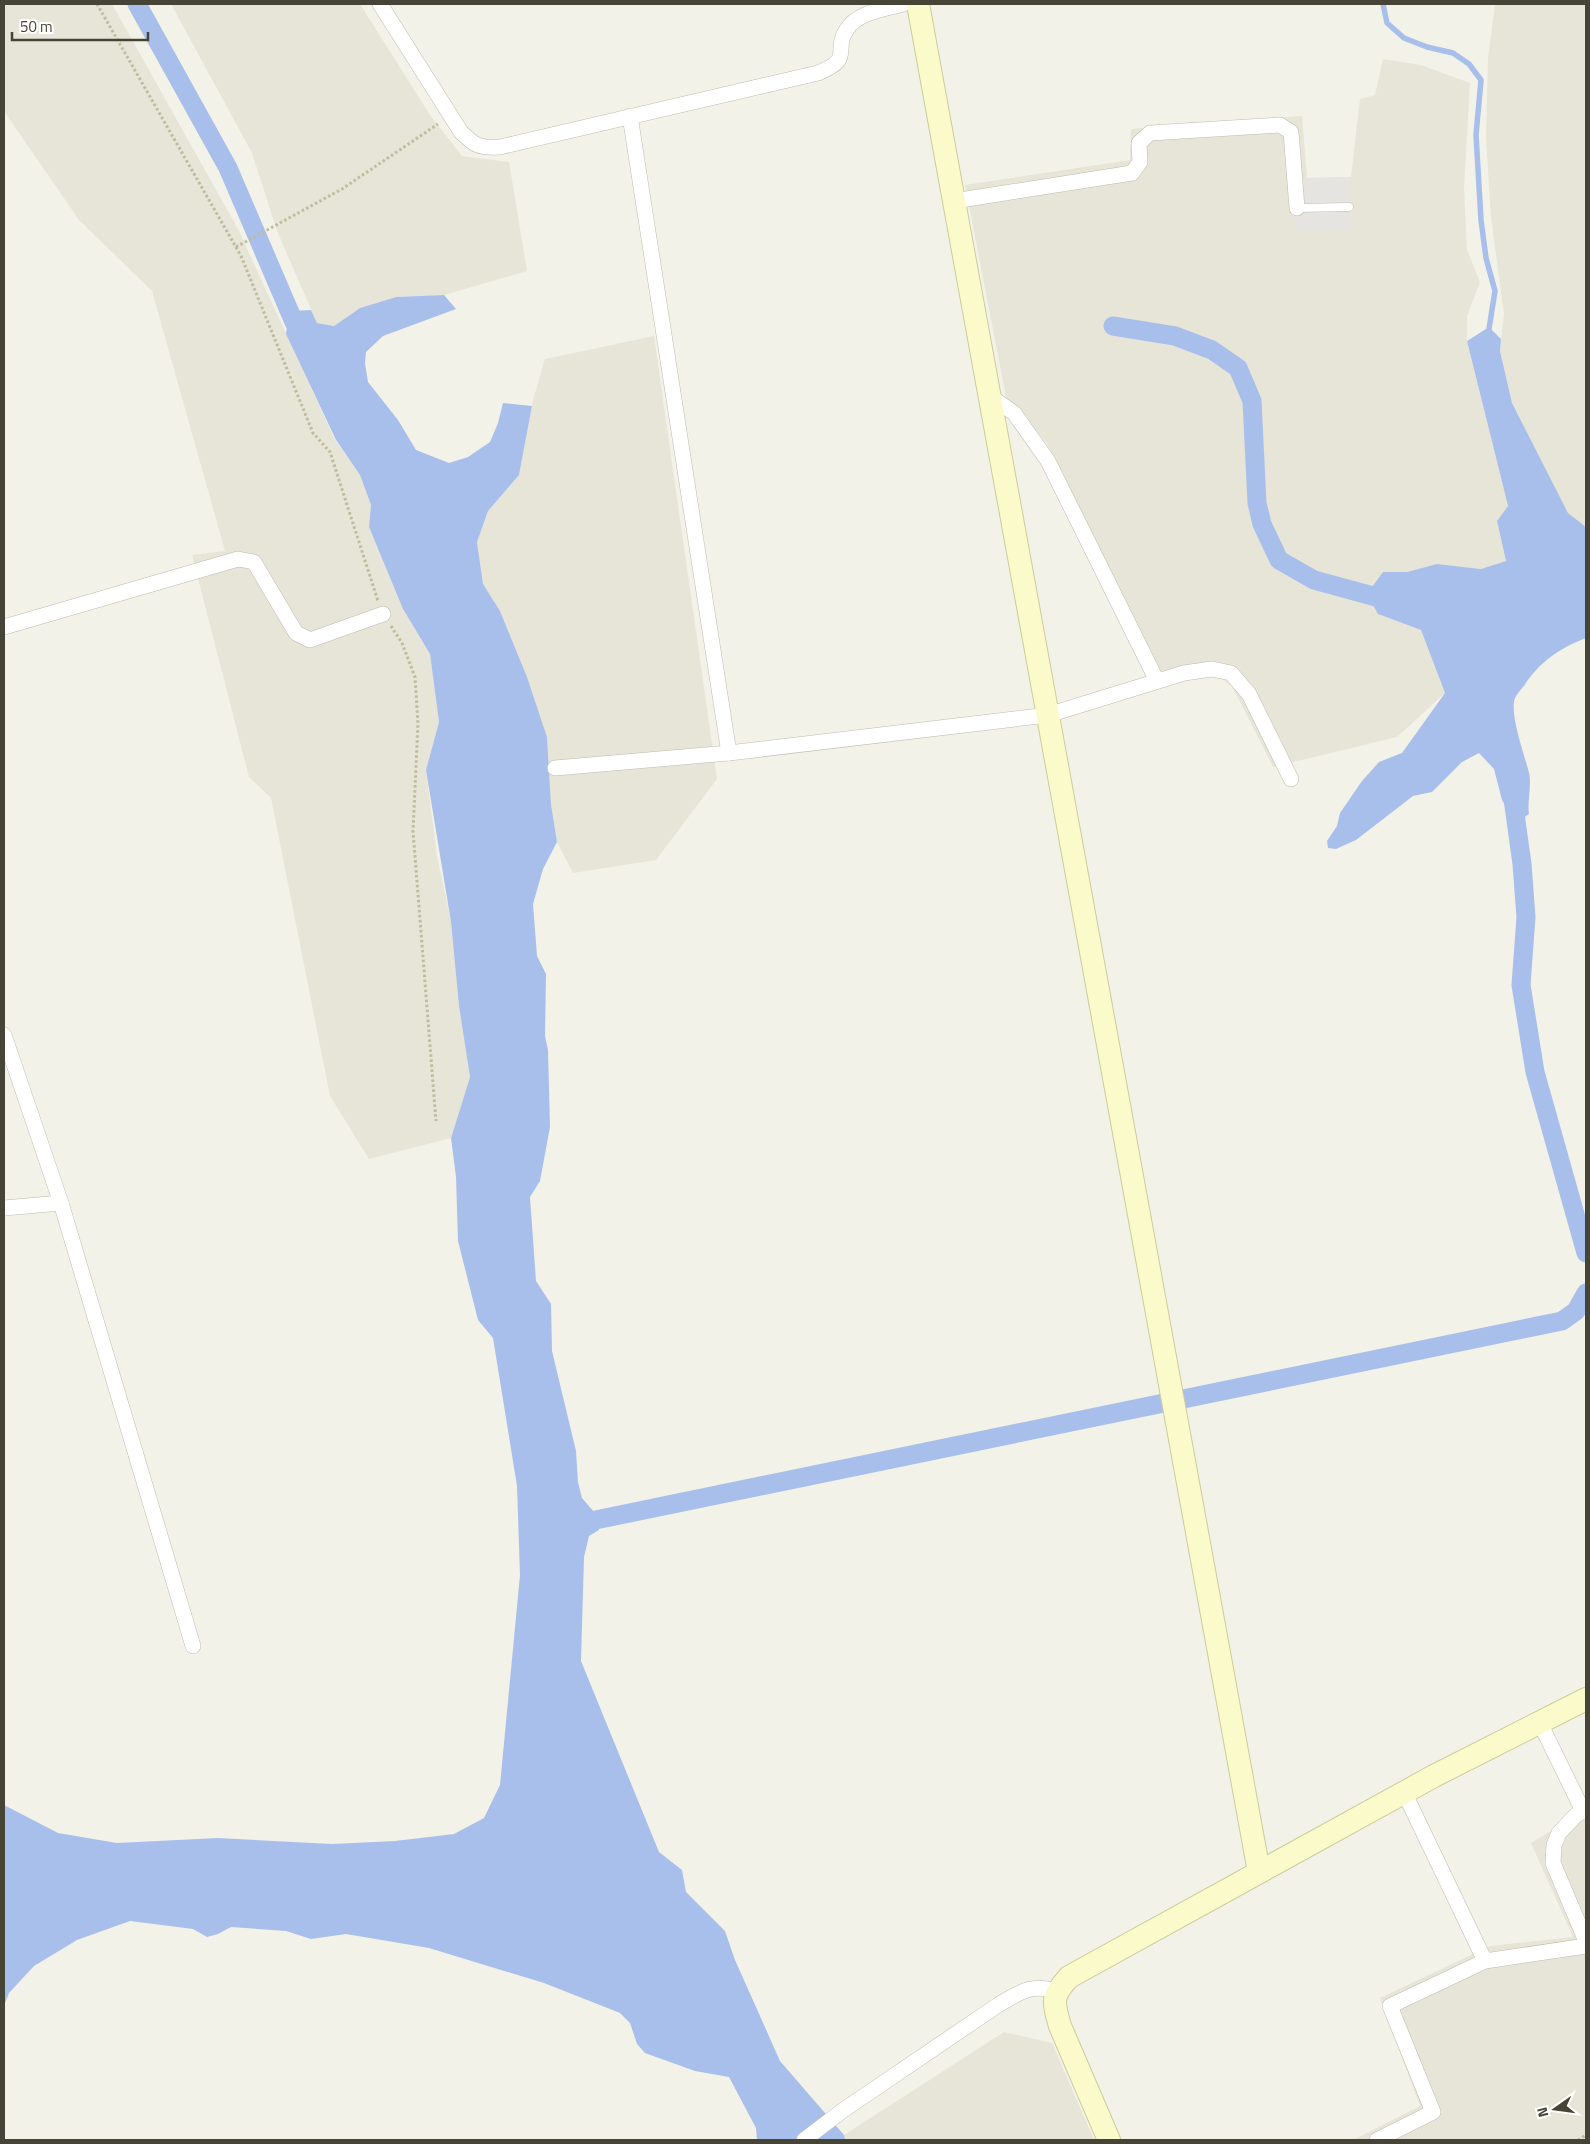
<svg xmlns="http://www.w3.org/2000/svg" width="1590" height="2144" viewBox="0 0 1590 2144" font-family="'Titillium Web',sans-serif">
  <rect width="100%" height="100%" fill="#f3f2e8"/>
  <g fill="#e6e5d7">
    <polygon points="4,4 112,4 238,229 335,440 360,475 371,505 369,527 403,609 430,654 439,722 426,770 437,856 451,922 459,1006 470,1077 451,1138 369,1159 330,1096 271,798 249,777 192,555 225,551 152,291 79,220 4,111"/>
    <polygon points="171,4 360,4 430,115 462,156 509,162 527,271 444,295 395,297 360,308 334,326 317,323 277,231 252,153"/>
    <polygon points="1495,4 1586,4 1586,527 1568,513 1512,403 1500,351 1504,314 1491,218 1486,137 1488,58"/>
    <polygon points="1383,59 1421,65 1470,83 1464,188 1467,250 1480,282 1467,316 1467,341 1508,506 1497,521 1506,561 1481,569 1437,564 1407,572 1383,572 1378,614 1421,630 1445,693 1397,737 1273,767 1232,686 1215,674 1168,685 1046,442 1006,397 965,185 1130,160 1131,129 1302,116 1307,178 1351,177 1360,99 1375,95"/>
    <polygon points="654,336 717,779 656,860 573,873 557,842 551,804 547,737 527,677 500,611 483,584 477,541 488,511 519,475 533,400 545,359"/>
    <polygon points="1586,1810 1586,2140 1353,2140 1420,2106 1380,1998 1490,1946 1573,1937 1531,1843"/>
    <polygon points="1004,2032 1052,2043 1094,2140 845,2140 844,2135"/>
  </g>
  <polygon fill="#e5e4e0" points="1351,177 1353,230 1294,231 1307,178"/>
  <g fill="#a9bfeb">
    <polygon points="444,295 456,309 383,336 366,352 365,363 368,382 398,420 416,450 449,463 468,457 490,442 498,423 503,403 532,406 519,475 488,511 477,542 483,584 500,611 527,677 547,737 551,804 557,842 543,869 533,904 537,956 546,974 545,1036 548,1050 550,1127 540,1181 530,1197 536,1281 551,1304 552,1351 576,1451 578,1482 582,1498 600,1519 599,1530 589,1536 584,1557 581,1661 659,1852 682,1870 686,1892 725,1931 735,1960 780,2061 844,2135 845,2140 757,2140 756,2128 729,2077 695,2071 645,2053 637,2044 630,2023 620,2013 544,1983 429,1948 346,1934 311,1939 286,1931 231,1927 218,1934 207,1937 193,1929 130,1921 77,1940 34,1966 9,1993 4,2006 4,1805 58,1833 117,1843 218,1838 332,1844 395,1841 454,1834 484,1818 500,1785 520,1575 517,1486 493,1338 478,1320 458,1241 456,1177 451,1138 470,1077 459,1006 451,922 426,770 439,722 430,654 403,609 369,527 371,505 360,475 336,440 286,334 289,311 311,310 317,323 334,326 360,308 396,297"/>
    <path d="M 1489,327 L 1501,339 L 1500,351 L 1512,403 L 1568,513 L 1586,527 L 1586,638 C 1560,648 1539,662 1524,686 C 1521,689 1517,694 1515,698 C 1509,714 1525,756 1529,773 C 1532,785 1527,801 1529,814 L 1516,823 L 1502,800 L 1494,769 L 1479,753 L 1462,762 L 1432,792 L 1413,796 L 1356,840 L 1336,849 L 1328,848 L 1327,841 L 1337,826 L 1340,813 L 1362,781 L 1379,762 L 1402,753 L 1445,693 L 1421,630 L 1378,614 L 1367,594 L 1383,572 L 1407,572 L 1437,564 L 1481,569 L 1506,561 L 1497,521 L 1508,506 L 1467,341 Z"/>
  </g>
  <g fill="none" stroke-linecap="round" stroke-linejoin="round">
    <polyline stroke="#a9bfeb" stroke-width="5.5" points="1383,4 1387,23 1404,38 1427,47 1453,53 1469,64 1481,80 1476,135 1481,220 1486,258 1495,291 1488,335"/>
    <g stroke="#a9bfeb" stroke-width="19">
      <polyline points="137,4 228,168 294,322 302,334"/>
      <polyline points="1113,326 1175,336 1212,350 1238,368 1252,401 1257,503 1262,524 1279,560 1314,580 1391,601"/>
      <polyline points="1513,799 1522,864 1526,917 1521,985 1535,1072 1586,1253"/>
      <polyline points="576,1524 1562,1321 1576,1311 1586,1293"/>
    </g>
    <g stroke="#bebcac" stroke-width="9">
      <polyline id="lane" points="1297,208 1349,207"/>
    </g>
    <g stroke="#bebcac" stroke-width="16">
      <g id="street">
        <path d="M 380,4 L 461,132 C 475,146 479,148 500,147 L 818,73 C 855,58 832,51 847,29 C 858,12 885,9 903,4"/>
        <polyline points="630,116 729,753 1048,715 1184,673 1212,669 1231,673 1249,694 1291,779"/>
        <polyline points="954,201 1132,173 1140,162 1139,143 1150,133 1280,125 1291,132 1297,208"/>
        <polyline points="990,396 1014,413 1048,461 1157,681"/>
        <polyline points="4,627 238,559 254,562 296,633 310,640 383,614"/>
        <polyline points="555,768 729,753"/>
        <polyline points="4,1035 61,1203"/>
        <polyline points="4,1208 61,1203 193,1646"/>
        <polyline points="1540,1723 1583,1811"/>
        <polyline points="1404,1792 1485,1961"/>
        <polyline points="1586,1809 1576,1815 1559,1833 1554,1845 1553,1863 1586,1941"/>
        <path d="M 804,2140 L 842,2111 L 998,2005 C 1019,1993 1031,1983 1056,1991"/>
        <polyline points="1377,2140 1433,2112 1390,2006 1485,1961 1586,1946"/>
      </g>
    </g>
    <g stroke="#cc9" stroke-width="24">
      <g id="secondary">
        <polyline points="918,4 1259,1872"/>
        <path d="M 1109,2140 L 1060,2026 C 1053,2001 1051,1997 1069,1977 L 1434,1776 L 1586,1699"/>
      </g>
    </g>
    <g stroke="#bebb9e" stroke-width="3" stroke-dasharray="2.5 2.5" stroke-linecap="butt">
      <polyline points="97,4 241,256 313,433 330,452 378,601"/>
      <polyline points="236,247 342,189 438,124"/>
      <polyline points="391,626 402,643 415,677 418,724 413,831 436,1121"/>
      <polyline points="1578,2140 1586,2135"/>
    </g>
    <use href="#lane" stroke="#fff" stroke-width="8"/>
    <use href="#street" stroke="#fff" stroke-width="15"/>
    <use href="#secondary" stroke="#fafacb" stroke-width="22"/>
  </g>
  <rect width="1590" height="2144" fill="none" stroke="#464437" stroke-width="10"/>
  <g transform="translate(1555 2109) rotate(256)" stroke="#ffffff" stroke-width="4" paint-order="stroke">
  <path d="M0-4L9 19L0 12L-9 19Z" fill="#464437"/>
  <text y="-8" font-size="14" font-weight="bold" text-anchor="middle" fill="#464437">N</text>
  </g>
  <path d="M12 32v8h136v-8" fill="none" stroke="#464437" stroke-width="2.5"/>
  <text x="20" y="32" font-size="15" fill="#464437" stroke="#ffffff" stroke-width="4" paint-order="stroke">50 m</text>
</svg>
